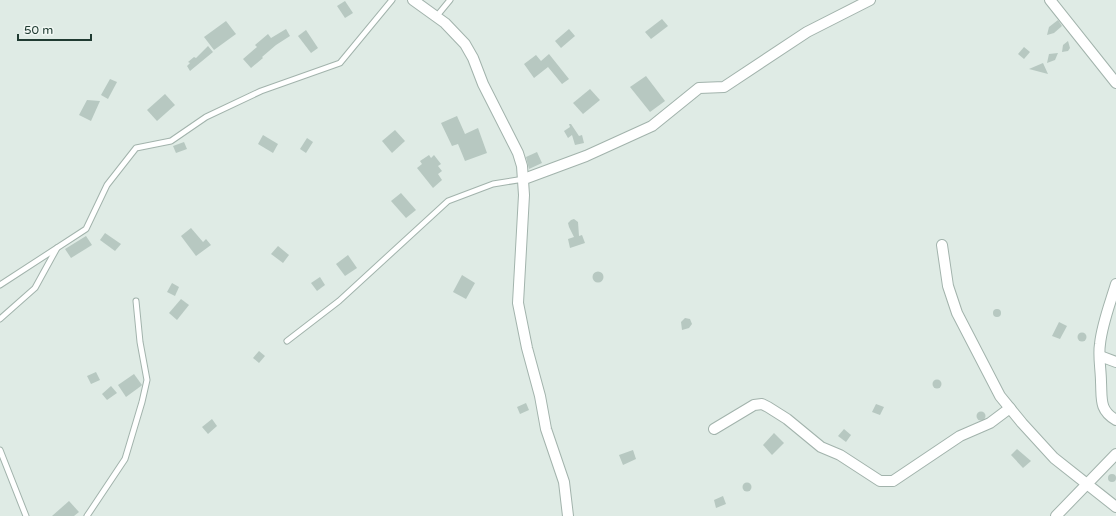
<svg xmlns="http://www.w3.org/2000/svg" width="1116" height="516" viewBox="0 0 1116 516" font-family="'Varela Round',sans-serif">
  <rect width="100%" height="100%" fill="#dfebe5"/>
  <g fill="#b7c8c1">
    <polygon points="345,1 353,13 345,18 337,6"/>
    <polygon points="662,19 668,26 651,39 645,32"/>
    <polygon points="1058,20 1062,26 1054,33 1047,35 1049,27"/>
    <polygon points="226,21 236,34 214,50 204,37"/>
    <polygon points="286,29 290,36 276,45 262,57 263,58 251,68 243,59 257,47 255,45 268,34 271,38"/>
    <polygon points="569,29 575,36 561,48 555,41"/>
    <polygon points="306,30 318,48 311,53 298,36"/>
    <polygon points="1068,41 1070,48 1068,51 1062,52 1063,45"/>
    <polygon points="208,46 213,52 190,71 187,66 190,63 188,62 194,57 196,58"/>
    <polygon points="1024,47 1030,52 1024,59 1018,54"/>
    <polygon points="1058,53 1055,60 1047,63 1049,54"/>
    <polygon points="549,54 569,79 562,84 548,67 534,78 524,64 536,55 541,61"/>
    <polygon points="1043,63 1048,74 1029,69"/>
    <polygon points="646,76 665,101 650,112 630,87"/>
    <polygon points="110,79 117,82 108,99 101,95"/>
    <polygon points="590,89 600,100 583,114 573,103"/>
    <polygon points="165,94 175,105 157,121 147,110"/>
    <polygon points="87,100 100,101 91,121 79,115"/>
    <polygon points="457,116 465,134 478,128 487,153 465,161 458,144 452,146 441,123"/>
    <polygon points="569,124 571,124 579,136 582,135 584,143 575,145 572,135 568,138 564,131 570,127"/>
    <polygon points="395,130 405,141 392,153 382,141"/>
    <polygon points="263,135 278,144 273,153 258,144"/>
    <polygon points="307,138 313,142 306,153 300,149"/>
    <polygon points="184,142 187,149 176,153 173,146"/>
    <polygon points="537,152 542,163 529,169 526,157"/>
    <polygon points="429,155 431,158 434,155 441,164 438,166 442,171 438,174 442,180 433,188 417,168 422,164 420,161"/>
    <polygon points="401,193 416,210 406,218 391,201"/>
    <polygon points="574,219 578,222 579,236 582,235 585,243 579,245 579,246 579,245 570,248 568,239 574,237 569,227 568,223 571,220"/>
    <polygon points="191,228 203,242 206,239 211,245 196,256 181,236"/>
    <polygon points="105,233 121,244 115,251 100,240"/>
    <polygon points="86,236 92,245 71,258 65,249"/>
    <polygon points="278,246 289,255 283,263 271,254"/>
    <polygon points="348,255 357,268 345,276 336,264"/>
    <circle cx="598" cy="277" r="5.5"/>
    <polygon points="462,275 475,283 466,299 453,292"/>
    <polygon points="320,277 325,285 317,291 311,283"/>
    <polygon points="172,283 179,287 175,296 167,292"/>
    <polygon points="181,299 189,305 177,320 169,313"/>
    <circle cx="997" cy="313" r="4"/>
    <polygon points="685,318 690,319 692,324 689,328 682,330 681,322"/>
    <polygon points="1059,322 1067,326 1060,339 1052,336"/>
    <circle cx="1082" cy="337" r="4.5"/>
    <polygon points="259,351 265,356 259,363 253,358"/>
    <polygon points="96,372 100,380 91,384 87,376"/>
    <polygon points="134,374 142,385 141,386 126,397 118,385"/>
    <circle cx="937" cy="384" r="4.5"/>
    <polygon points="111,386 117,393 107,400 102,394"/>
    <polygon points="526,403 529,410 520,414 517,407"/>
    <polygon points="876,404 884,407 880,415 872,412"/>
    <circle cx="981" cy="416" r="4.5"/>
    <polygon points="212,419 217,426 208,434 202,427"/>
    <polygon points="844,429 851,435 846,442 838,436"/>
    <polygon points="774,433 784,443 772,455 763,445"/>
    <polygon points="1017,449 1031,461 1023,468 1011,455"/>
    <polygon points="633,450 636,459 623,465 619,455"/>
    <circle cx="1112" cy="478" r="4"/>
    <circle cx="747" cy="487" r="4.5"/>
    <polygon points="723,496 726,504 716,508 714,500"/>
    <polygon points="69,501 79,512 74,516 52,516"/>
  </g>
  <g fill="none" stroke-linecap="round" stroke-linejoin="round">
    <g stroke="#a2b3ac" stroke-width="7">
      <g id="service">
        <polyline points="436,17 450,0"/>
        <polyline points="0,285 86,229 107,185 136,148 171,141 206,117 261,91 340,63 392,0"/>
        <polyline points="0,319 35,288 57,248"/>
        <polyline points="287,341 339,301 448,201 493,184 524,179"/>
        <polyline points="0,450 26,516"/>
        <polyline points="87,516 125,459 142,402 147,380 140,342 136,301"/>
      </g>
    </g>
    <g stroke="#a2b3ac" stroke-width="12">
      <g id="minor">
        <polyline points="413,0 445,23 465,44 473,58 483,84 518,153 522,166 524,195 518,303 527,348 540,396 546,429 564,482 568,516"/>
        <polyline points="1050,0 1116,83"/>
        <polyline points="524,179 586,156 652,126 699,88 724,87 807,32 870,0"/>
        <polyline points="942,245 948,286 957,313 1000,396 1022,423 1054,458 1116,507"/>
        <path d="M 1116,284 C 1110,304 1102,324 1100,344 C 1098,356 1101,370 1101,382 C 1102,399 1099,410 1116,420"/>
        <polyline points="1100,356 1116,362"/>
        <polyline points="714,429 754,405 762,404 768,407 787,419 821,447 840,455 880,481 893,481 960,436 990,423 1010,408"/>
        <polyline points="1056,516 1116,454"/>
      </g>
    </g>
    <use href="#service" stroke="#fff" stroke-width="5"/>
    <use href="#minor" stroke="#fff" stroke-width="10"/>
  </g>
  <path d="M18 34v6h73v-6" fill="none" stroke="#203b32" stroke-width="2"/>
  <text x="24" y="34" font-size="12" fill="#203b32" stroke="#f0f7f3" stroke-width="3" paint-order="stroke">50 m</text>
</svg>
